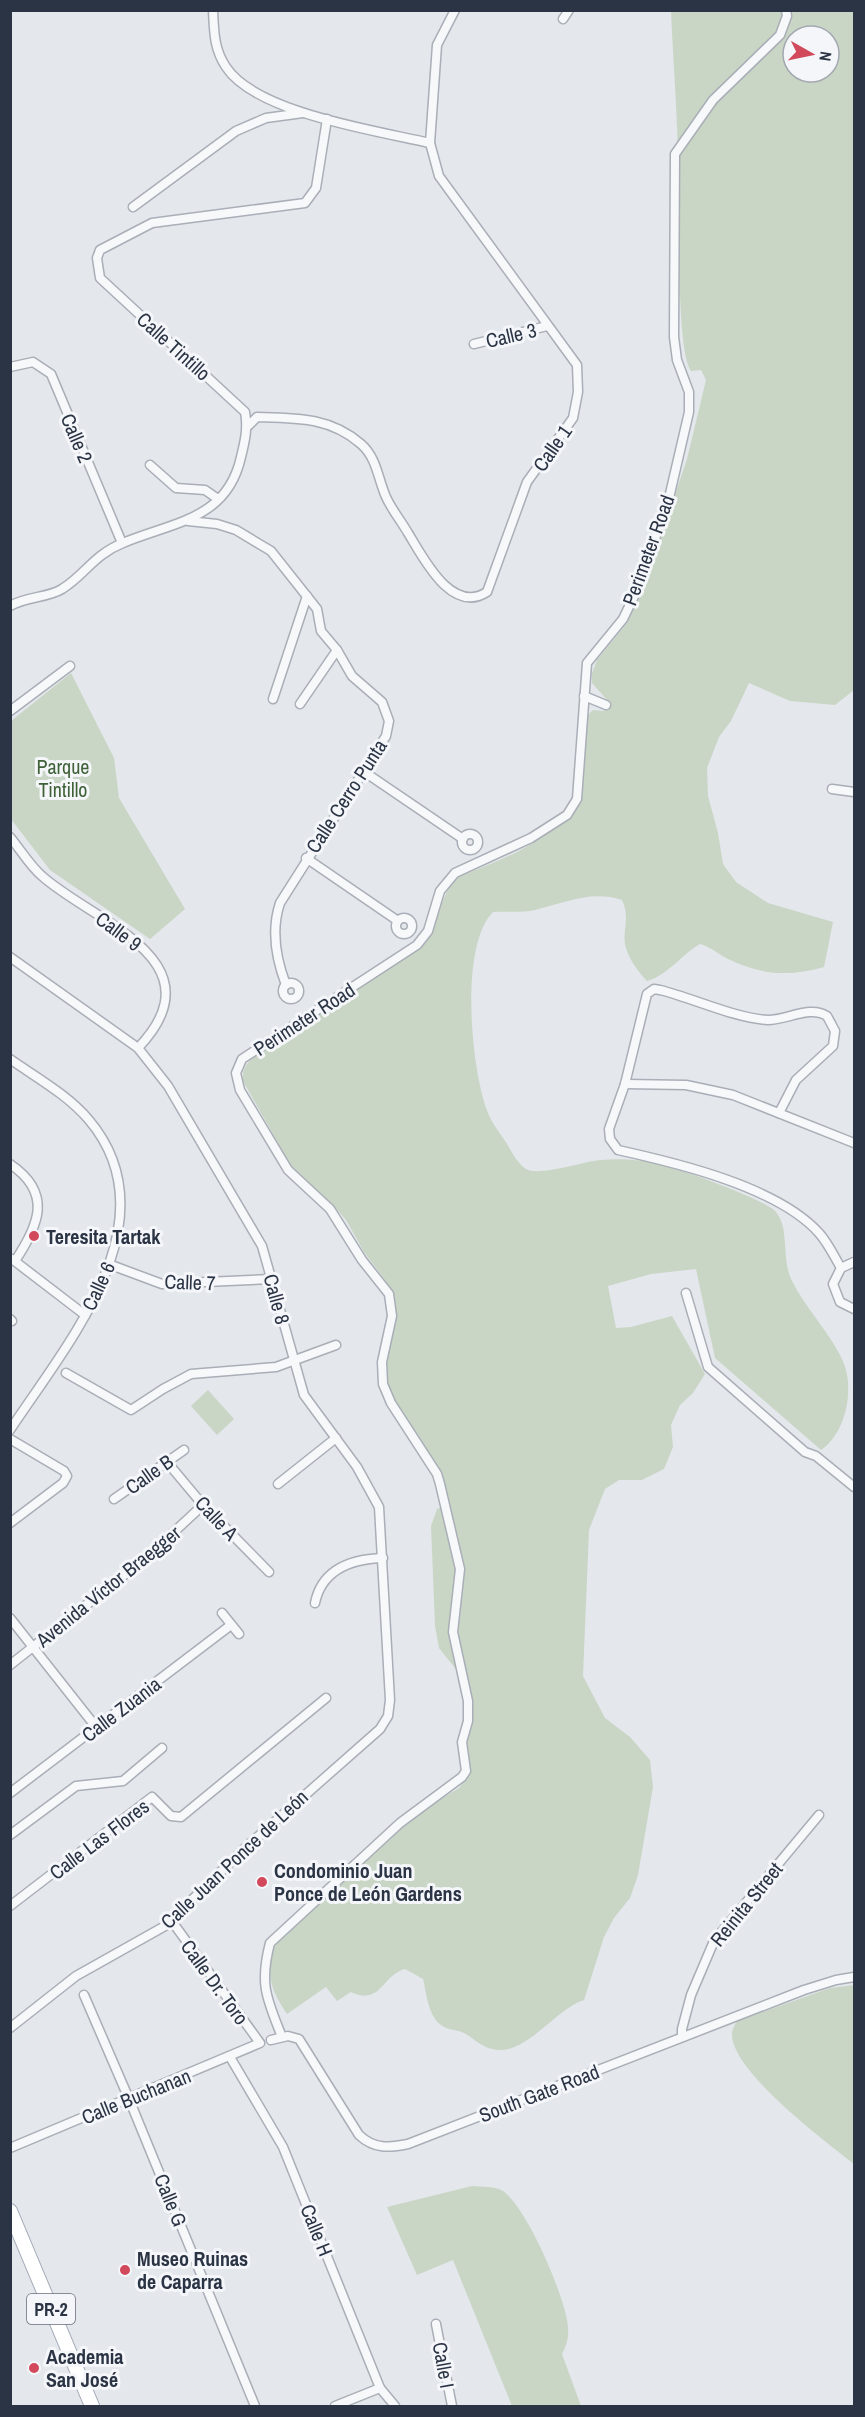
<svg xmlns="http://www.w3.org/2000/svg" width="865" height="2417" viewBox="0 0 865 2417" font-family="'Archivo Narrow',sans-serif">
  <rect width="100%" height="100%" fill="#e4e7ec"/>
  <g fill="#c9d6c5" fill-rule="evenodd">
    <path d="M 671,11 L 854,11 L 854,690 L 835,705 L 790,701 L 749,683 L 731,721 L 719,737 L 707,768 L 708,796 L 718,833 L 723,864 L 736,882 L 768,903 L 833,922 L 824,967 C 789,977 761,975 728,959 C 718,954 711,947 700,944 C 681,955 668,975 647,981 C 639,973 629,959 626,948 C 621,932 631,919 622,900 C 591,890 565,903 535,910 C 522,913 506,911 493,912 C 459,946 471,1070 488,1113 C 492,1124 501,1134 507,1144 C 512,1152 518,1164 526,1169 C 539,1177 584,1161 601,1160 C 620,1158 641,1160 660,1164 C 677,1168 767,1200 776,1212 C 790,1229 781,1259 792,1281 C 806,1309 829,1331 843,1361 C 855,1389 846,1433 821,1450 L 715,1358 L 696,1269 L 651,1274 L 608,1286 L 616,1328 L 631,1327 L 672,1316 L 705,1374 L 693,1393 L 680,1405 L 671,1425 L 673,1447 L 664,1469 L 642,1480 L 619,1480 L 605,1489 L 589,1530 L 583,1676 L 605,1718 L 630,1737 L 650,1760 L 653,1787 L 638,1875 L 630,1898 L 614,1918 L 604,1937 L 584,2000 C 555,2009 524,2058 492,2049 C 482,2047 473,2038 464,2033 C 458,2030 452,2030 446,2028 C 428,2020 427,1995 423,1979 L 405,1969 C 382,1975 381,2006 351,1992 L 337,2001 L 326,1987 L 287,2014 C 270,1990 264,1969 277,1942 L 418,1813 L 459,1788 L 466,1778 L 462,1740 L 465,1699 L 459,1673 L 439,1648 L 435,1626 L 431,1526 L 437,1509 L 449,1504 L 441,1473 L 388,1389 L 385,1369 L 395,1303 L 388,1284 L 364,1252 L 346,1220 L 333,1205 L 293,1170 L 243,1081 C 241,1065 252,1058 263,1049 L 421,948 L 451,883 L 458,877 C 492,863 528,851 556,826 C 589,796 569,729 593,710 L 604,711 L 608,701 L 592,683 L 592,673 L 597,660 L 627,623 L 643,589 L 687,459 L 706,380 L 701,370 L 691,371 C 675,350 680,193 678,157 C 677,108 673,59 671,11 ZM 793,36 L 829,36 L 829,72 L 793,72 Z"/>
    <polygon points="71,673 114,758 119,798 185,909 150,939 50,870 11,819 11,721"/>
    <polygon points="208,1390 234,1419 217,1435 191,1406"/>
    <path d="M 854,1985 L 854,2164 C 826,2142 731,2071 732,2034 C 732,2030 735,2024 737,2021 L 830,1988 Z"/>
    <path d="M 472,2186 C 481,2187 496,2186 503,2191 C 527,2208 566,2298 568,2327 C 569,2337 567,2345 562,2354 L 581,2406 L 512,2406 L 453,2260 L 417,2275 L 387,2207 Z"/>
  </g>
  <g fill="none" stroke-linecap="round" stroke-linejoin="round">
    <g stroke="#a9aeb7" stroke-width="11">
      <g id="minor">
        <path d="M 213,10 C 214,32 214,49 226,67 C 256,113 378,131 430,143"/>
        <polyline points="563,19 569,10"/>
        <polyline points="133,207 236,131 266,118 303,113"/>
        <polyline points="474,344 547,326"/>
        <polyline points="10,367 33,362 51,374 122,543"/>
        <path d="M 248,426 L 257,417 C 296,418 330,417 361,444 C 377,458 378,479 386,497 C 392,510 401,521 408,533 C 423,557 451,615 487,592 L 527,482 L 573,418 L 578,392 L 577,365 L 439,176 L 430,143 L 437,45 L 455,10"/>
        <polyline points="150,465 176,488 205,490 218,499"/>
        <path d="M 188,521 L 217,524 L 236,530 L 271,551 L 317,609 L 321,631 L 337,650 L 352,676 L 382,702 L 389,721 L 386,736 L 280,903 C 271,930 276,959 286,985"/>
        <path d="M 10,606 C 27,596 48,598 62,589 C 85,575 93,555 123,543 C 173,522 227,520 241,457 C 245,441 248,428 245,412 L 100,278 L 97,258 L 100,250 L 152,223 L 305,203 L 316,188 L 327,119"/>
        <polyline points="584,696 606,705"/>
        <polyline points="273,699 307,596"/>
        <polyline points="300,704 337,650"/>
        <polyline points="10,711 70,666"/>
        <polyline points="363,771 463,839"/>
        <polyline points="832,789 854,792"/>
        <circle cx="470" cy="842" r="8"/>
        <path d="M 10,837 C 20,849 30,866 42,876 C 93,922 222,960 138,1048"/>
        <polyline points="306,858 398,921"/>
        <circle cx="404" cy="926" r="8"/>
        <polyline points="10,957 138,1048 168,1086 262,1246 304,1395 357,1467 379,1507 390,1700 388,1716 380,1729 245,1848 165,1926 76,1976 10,2028"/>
        <circle cx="291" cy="991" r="8"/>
        <path d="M 10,1059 C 37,1078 68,1095 89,1120 C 174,1221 66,1345 10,1430"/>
        <polyline points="625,1084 686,1085 733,1095 854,1143"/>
        <path d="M 779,1113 L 796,1080 L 833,1046 L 835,1031 L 827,1016 C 810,1005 787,1020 768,1020 C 734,1018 693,998 660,990 L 654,989 L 647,994 L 625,1084 L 609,1129 L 610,1139 L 618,1150 C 677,1163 778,1187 819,1233 C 828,1243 834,1256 841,1268"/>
        <path d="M 10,1164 C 53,1193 39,1225 15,1261"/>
        <polyline points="12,1259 85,1315"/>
        <polyline points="854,1262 841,1268 833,1284 840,1302 854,1309"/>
        <polyline points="111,1265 162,1284 272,1279"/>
        <polyline points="686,1293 708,1367 805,1452 816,1456 854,1487"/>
        <polyline points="10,1319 12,1321"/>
        <polyline points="66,1373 131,1410 163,1389 191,1374 276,1367 336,1345"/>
        <polyline points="10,1439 64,1471 67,1476 63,1483 10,1523"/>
        <polyline points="167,1462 203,1505 269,1572"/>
        <polyline points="278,1484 336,1438"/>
        <polyline points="114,1499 184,1450"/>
        <path d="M 315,1603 C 322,1569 352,1559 383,1558"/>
        <polyline points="222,1613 239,1634"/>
        <polyline points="10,1618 96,1727"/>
        <polyline points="10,1665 147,1557 203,1505"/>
        <polyline points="10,1793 231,1625"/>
        <polyline points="10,1835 76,1786 123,1781 162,1748"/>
        <polyline points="10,1906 152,1797 171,1816 181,1817 326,1698"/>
        <polyline points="84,1995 129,2099 255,2406"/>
        <path d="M 282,2037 C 267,1999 259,1985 270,1943 L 400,1823 L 462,1777 L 466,1771 L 462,1742 L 468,1721 L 468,1701 L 453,1632 L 460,1569 L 440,1484 L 437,1474 L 391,1403 L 383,1384 L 382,1362 L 392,1316 L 389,1294 L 362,1260 L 330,1209 L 288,1170 L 240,1090 L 236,1073 L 242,1059 L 417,945 L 428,931 L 440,891 L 455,873 L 531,838 L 567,815 L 577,799 L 587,663 L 623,619 L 638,588 L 669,498 L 689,412 L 689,392 L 677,360 L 674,337 L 675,154 L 713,100 L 780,35 L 787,16 L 786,10"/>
        <polyline points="682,2037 682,2029 691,1995 714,1941 819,1815"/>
        <path d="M 271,2040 L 288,2036 L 299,2039 L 359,2135 C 374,2149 389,2148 408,2144 L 804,1990 L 836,1980 L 854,1977"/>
        <polyline points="230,2057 283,2147 380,2388 395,2406"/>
        <polyline points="10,2148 260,2043 171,1920"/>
        <polyline points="436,2324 452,2406"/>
        <polyline points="335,2406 380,2388"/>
      </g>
    </g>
    <g stroke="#a3abb8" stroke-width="16">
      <polyline id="primary" points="10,2211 92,2406"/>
    </g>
    <use href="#minor" stroke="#f7f8fa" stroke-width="8"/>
    <use href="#primary" stroke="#fff" stroke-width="14"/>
  </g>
  <g fill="#d1495b" stroke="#f4f6f9" stroke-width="2">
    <circle cx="34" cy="1236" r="6"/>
    <circle cx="262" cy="1882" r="6"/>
    <circle cx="125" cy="2270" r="6"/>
    <circle cx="34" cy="2368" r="6"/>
  </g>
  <g text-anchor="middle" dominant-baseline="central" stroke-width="6" stroke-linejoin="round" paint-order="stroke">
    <rect fill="#f4f6f9" stroke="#676e7b" stroke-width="1.5" x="27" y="2294" width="48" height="30" rx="4.5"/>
    <g font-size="18" font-weight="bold" fill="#2b3445">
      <text x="51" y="2309">PR-2</text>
    </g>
    <g font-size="20" fill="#2b3445" stroke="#f4f6f9">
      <text transform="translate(511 335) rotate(-13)">Calle 3</text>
      <text transform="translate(174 346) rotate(42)">Calle Tintillo</text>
      <text transform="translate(77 438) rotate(67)">Calle 2</text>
      <text transform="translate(552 448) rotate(-55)">Calle 1</text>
      <text transform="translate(648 550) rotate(-70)">Perimeter Road</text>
      <text transform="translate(346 796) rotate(-57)">Calle Cerro Punta</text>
      <text transform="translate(119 931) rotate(37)">Calle 9</text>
      <text transform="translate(304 1019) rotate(-33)">Perimeter Road</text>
      <text transform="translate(190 1282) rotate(2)">Calle 7</text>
      <text transform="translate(98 1286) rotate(-65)">Calle 6</text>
      <text transform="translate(277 1299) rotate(75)">Calle 8</text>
      <text transform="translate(149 1474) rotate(-35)">Calle B</text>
      <text transform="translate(217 1518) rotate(47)">Calle A</text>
      <text transform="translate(108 1586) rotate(-39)">Avenida Víctor Braegger</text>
      <text transform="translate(121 1709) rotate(-37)">Calle Zuania</text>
      <text transform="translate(99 1839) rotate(-37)">Calle Las Flores</text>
      <text transform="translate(234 1859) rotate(-43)">Calle Juan Ponce de León</text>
      <text transform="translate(746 1904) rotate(-51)">Reinita Street</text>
      <text transform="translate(215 1982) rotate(54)">Calle Dr. Toro</text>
      <text transform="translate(539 2093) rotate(-21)">South Gate Road</text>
      <text transform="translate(136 2096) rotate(-22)">Calle Buchanan</text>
      <text transform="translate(171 2200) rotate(68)">Calle G</text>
      <text transform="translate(317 2230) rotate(68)">Calle H</text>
      <text transform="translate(444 2365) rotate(80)">Calle I</text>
    </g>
    <g font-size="20" fill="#3f6138" stroke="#f4f6f9">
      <text x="63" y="766">Parque<tspan x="63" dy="23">Tintillo</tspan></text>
    </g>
    <g font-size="20" font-weight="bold" fill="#2b3445" stroke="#f4f6f9" text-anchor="start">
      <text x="46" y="1236">Teresita Tartak</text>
      <text x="274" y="1870">Condominio Juan<tspan x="274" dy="23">Ponce de León Gardens</tspan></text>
      <text x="137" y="2258">Museo Ruinas<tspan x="137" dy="23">de Caparra</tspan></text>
      <text x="46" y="2356">Academia<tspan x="46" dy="23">San José</tspan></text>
    </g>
  </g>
  <rect width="865" height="2417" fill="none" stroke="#2b3445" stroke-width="24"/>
  <g transform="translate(811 54) rotate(99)"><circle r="28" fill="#f4f6f9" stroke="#a4a8b1" stroke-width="1.5"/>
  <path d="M0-4.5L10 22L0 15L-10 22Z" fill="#d1495b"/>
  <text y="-9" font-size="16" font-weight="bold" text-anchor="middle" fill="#2b3445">N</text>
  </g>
</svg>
